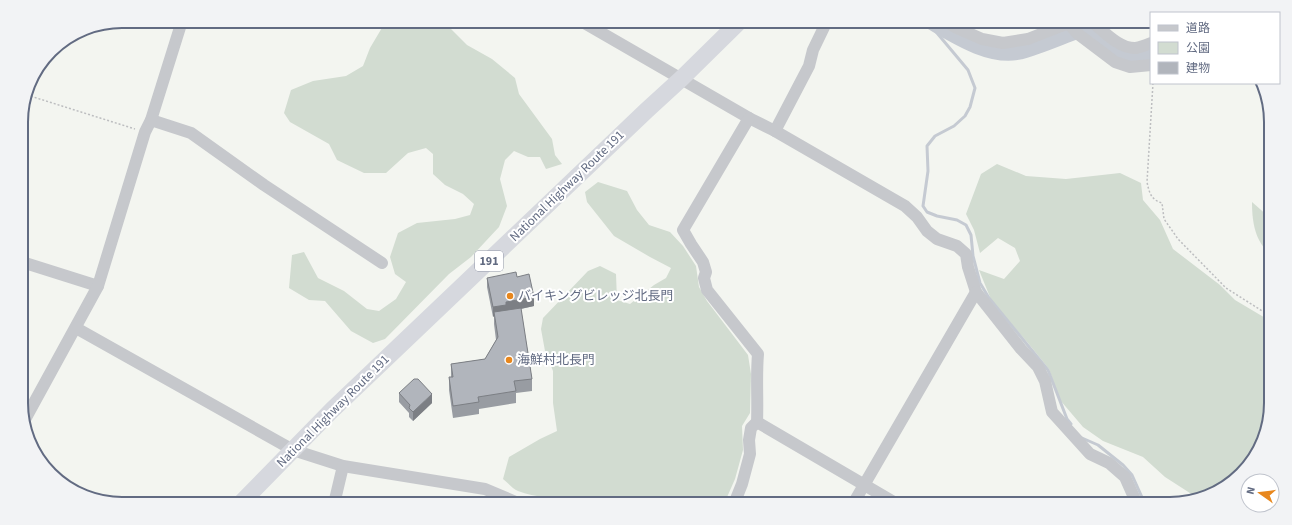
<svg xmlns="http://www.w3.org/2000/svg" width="1292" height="525" viewBox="0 0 1292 525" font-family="'Source Sans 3','Noto Sans JP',sans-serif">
  <rect width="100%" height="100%" fill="#f3f5f0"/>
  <g fill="#d2dcd1">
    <polygon points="386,21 443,21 467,45 492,59 515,78 519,94 552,139 555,155 562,164 546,169 540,157 528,157 514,151 505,160 500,179 507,206 499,227 471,257 449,274 385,339 373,343 351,331 325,301 309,300 289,288 292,255 304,252 318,278 344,291 367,309 379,311 396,299 406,282 395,274 390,257 398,233 417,223 455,219 470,215 474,204 463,194 445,185 433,174 433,154 426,148 408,153 386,173 364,173 337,160 329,144 290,122 284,113 291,90 313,81 346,76 363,66 370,48"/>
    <polygon points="997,164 1026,176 1066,179 1120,173 1141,183 1143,200 1160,220 1173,249 1220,285 1235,300 1267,319 1266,436 1231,483 1194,497 1193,495 1165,477 1143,457 1103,441 1083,427 1060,400 1049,369 1028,343 992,302 979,270 1004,279 1020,261 1015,248 998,238 980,253 974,230 966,214 981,174"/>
    <path d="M 598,182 L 627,191 L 637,210 L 649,225 L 670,232 L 683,246 L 696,266 L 699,287 L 707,301 L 748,355 L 751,374 L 750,413 L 742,426 L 743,450 L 735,479 L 724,504 L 573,504 C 556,497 535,498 518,491 C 513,489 508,483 503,479 L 509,457 L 540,439 L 557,431 L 553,403 L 553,371 L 545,351 L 541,329 L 543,318 L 588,271 L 600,266 L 616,274 L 617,300 L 630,304 L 654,285 L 666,278 L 671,268 L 650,257 L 614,236 L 587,202 L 585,192 Z"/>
    <path d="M 1252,202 L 1269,217 L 1268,252 C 1254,239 1252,219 1252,202 Z"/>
  </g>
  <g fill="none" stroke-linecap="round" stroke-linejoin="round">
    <g stroke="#c5cad2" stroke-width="3">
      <polyline points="927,21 968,70 975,88 970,107 965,116 954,126 935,136 927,146 928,171 923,206 927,212 937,216 957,220 966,225 971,235 973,256 980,283 989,298 1048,370 1067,419 1071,424"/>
      <polyline points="1082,438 1098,445 1123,465 1132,475 1145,504"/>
    </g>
    <path stroke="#c5cad2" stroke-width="17" d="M 931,21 C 955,35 990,58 1020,51 C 1039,46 1059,37 1078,30 L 1087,32 L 1106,48 L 1122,58 L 1138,60 L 1151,58"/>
    <g stroke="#bdbec0" stroke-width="1.5" stroke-dasharray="2 2" stroke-linecap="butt">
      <path d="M 1153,83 L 1147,182 C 1149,192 1151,200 1162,203 L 1164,219 L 1178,239 L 1226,288 L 1267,314"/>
      <polyline points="27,95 135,129"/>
    </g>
    <g stroke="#c6c8cc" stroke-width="12">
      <polyline points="581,21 749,118 775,131 905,206 917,217 927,231 937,239 957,246 966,254 968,267 976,292 1021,349 1038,367 1045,381 1052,412 1090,454 1109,463 1125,477 1137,504"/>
      <polyline points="945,21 957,28 982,39 1003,43 1028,39 1074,21"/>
      <path d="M 1091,21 C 1104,31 1119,49 1136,48 C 1141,47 1146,45 1151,43"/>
      <polyline points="1068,23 1078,34 1115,62 1130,67 1151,65"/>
      <polyline points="151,120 191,133 264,185 382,263"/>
      <polyline points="775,131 809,66 813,50 827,21"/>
      <polyline points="22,262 98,286"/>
      <polyline points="76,328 293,450 343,466 485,489 518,503 525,504"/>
      <polyline points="757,422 897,504"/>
      <polyline points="23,423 98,286 145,132 151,120 182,21"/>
      <polyline points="334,504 343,466"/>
      <path d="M 734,504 L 742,484 L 750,454 L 749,440 L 751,428 L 757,422 C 758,399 756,377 758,354 L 707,290 L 704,278 L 706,272 L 703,262 L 691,244 L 683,230 L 749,118"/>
      <polyline points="853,504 976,292"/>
    </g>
    <polyline stroke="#d6d8de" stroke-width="17" points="240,504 332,410 647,110 682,78 740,21"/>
  </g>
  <g fill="#989ca2">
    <polygon points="517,277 534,306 521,309 532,379 532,391 516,393 516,403 479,409 479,414 453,418 449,390 449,377 451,377 451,364 485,359 496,340 494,324 494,316 493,317 487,287 487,278"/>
    <polygon points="399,393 432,403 413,421 409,417 409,413 399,402"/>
  </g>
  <g fill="#7c7f84">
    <polygon points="534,297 534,306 506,312 494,312 494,316 493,317 493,307 506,302"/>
    <polygon points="432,394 432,403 413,421 413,412"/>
  </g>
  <g fill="#b1b5bc" stroke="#7c7f84">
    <polygon points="516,272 517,277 529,274 534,297 506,302 506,305 493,307 487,278"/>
    <polygon points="521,308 532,379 514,381 516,391 478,397 479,402 453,406 449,377 453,377 451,364 485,359 498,337 494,312"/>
    <polygon points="414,379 418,379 432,394 413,412 409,408 410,405 399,393"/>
  </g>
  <g fill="#e8871d" stroke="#fff" stroke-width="1.5">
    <circle cx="510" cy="296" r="4"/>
    <circle cx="509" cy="360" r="4"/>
  </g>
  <g text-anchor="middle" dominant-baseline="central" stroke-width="4" stroke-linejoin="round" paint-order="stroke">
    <rect fill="#fff" stroke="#9197a8" stroke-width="1" x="475" y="251" width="28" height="20" rx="3"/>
    <g font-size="12" font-weight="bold" fill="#626b82">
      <text x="489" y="261">191</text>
    </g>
    <g font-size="13" fill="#626b82" stroke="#fff">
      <text transform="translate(567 186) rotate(-44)">National Highway Route 191</text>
      <text transform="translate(333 411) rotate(-45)">National Highway Route 191</text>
    </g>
    <g font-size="13" fill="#626b82" stroke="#fff" text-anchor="start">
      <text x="518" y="296">バイキングビレッジ北長門</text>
      <text x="517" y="360">海鮮村北長門</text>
    </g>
  </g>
  <path d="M0 0H1292V525H0ZM122 28H1170A94 94 0 0 1 1264 122V403A94 94 0 0 1 1170 497H122A94 94 0 0 1 28 403V122A94 94 0 0 1 122 28Z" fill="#f2f3f5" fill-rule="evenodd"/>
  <path fill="none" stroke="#626b82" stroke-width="2" d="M122 28H1170A94 94 0 0 1 1264 122V403A94 94 0 0 1 1170 497H122A94 94 0 0 1 28 403V122A94 94 0 0 1 122 28Z"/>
  <rect x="1150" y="12" width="130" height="72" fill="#ffffff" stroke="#c0c4cd"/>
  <rect x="1158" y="25" width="20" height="6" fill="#c6c8cc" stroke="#c0c4cd"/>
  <text x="1186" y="32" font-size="12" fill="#626b82">道路</text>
  <rect x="1158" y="42" width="20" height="12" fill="#d2dcd1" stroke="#c0c4cd"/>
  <text x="1186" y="52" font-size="12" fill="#626b82">公園</text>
  <rect x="1158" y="62" width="20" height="12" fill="#b1b5bc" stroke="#c0c4cd"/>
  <text x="1186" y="72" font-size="12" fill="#626b82">建物</text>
  <g transform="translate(1260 493) rotate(284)"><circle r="19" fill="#ffffff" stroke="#c0c4cd"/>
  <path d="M0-3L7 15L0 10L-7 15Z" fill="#e8871d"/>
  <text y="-6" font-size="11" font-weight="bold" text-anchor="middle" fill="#626b82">N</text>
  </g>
</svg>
